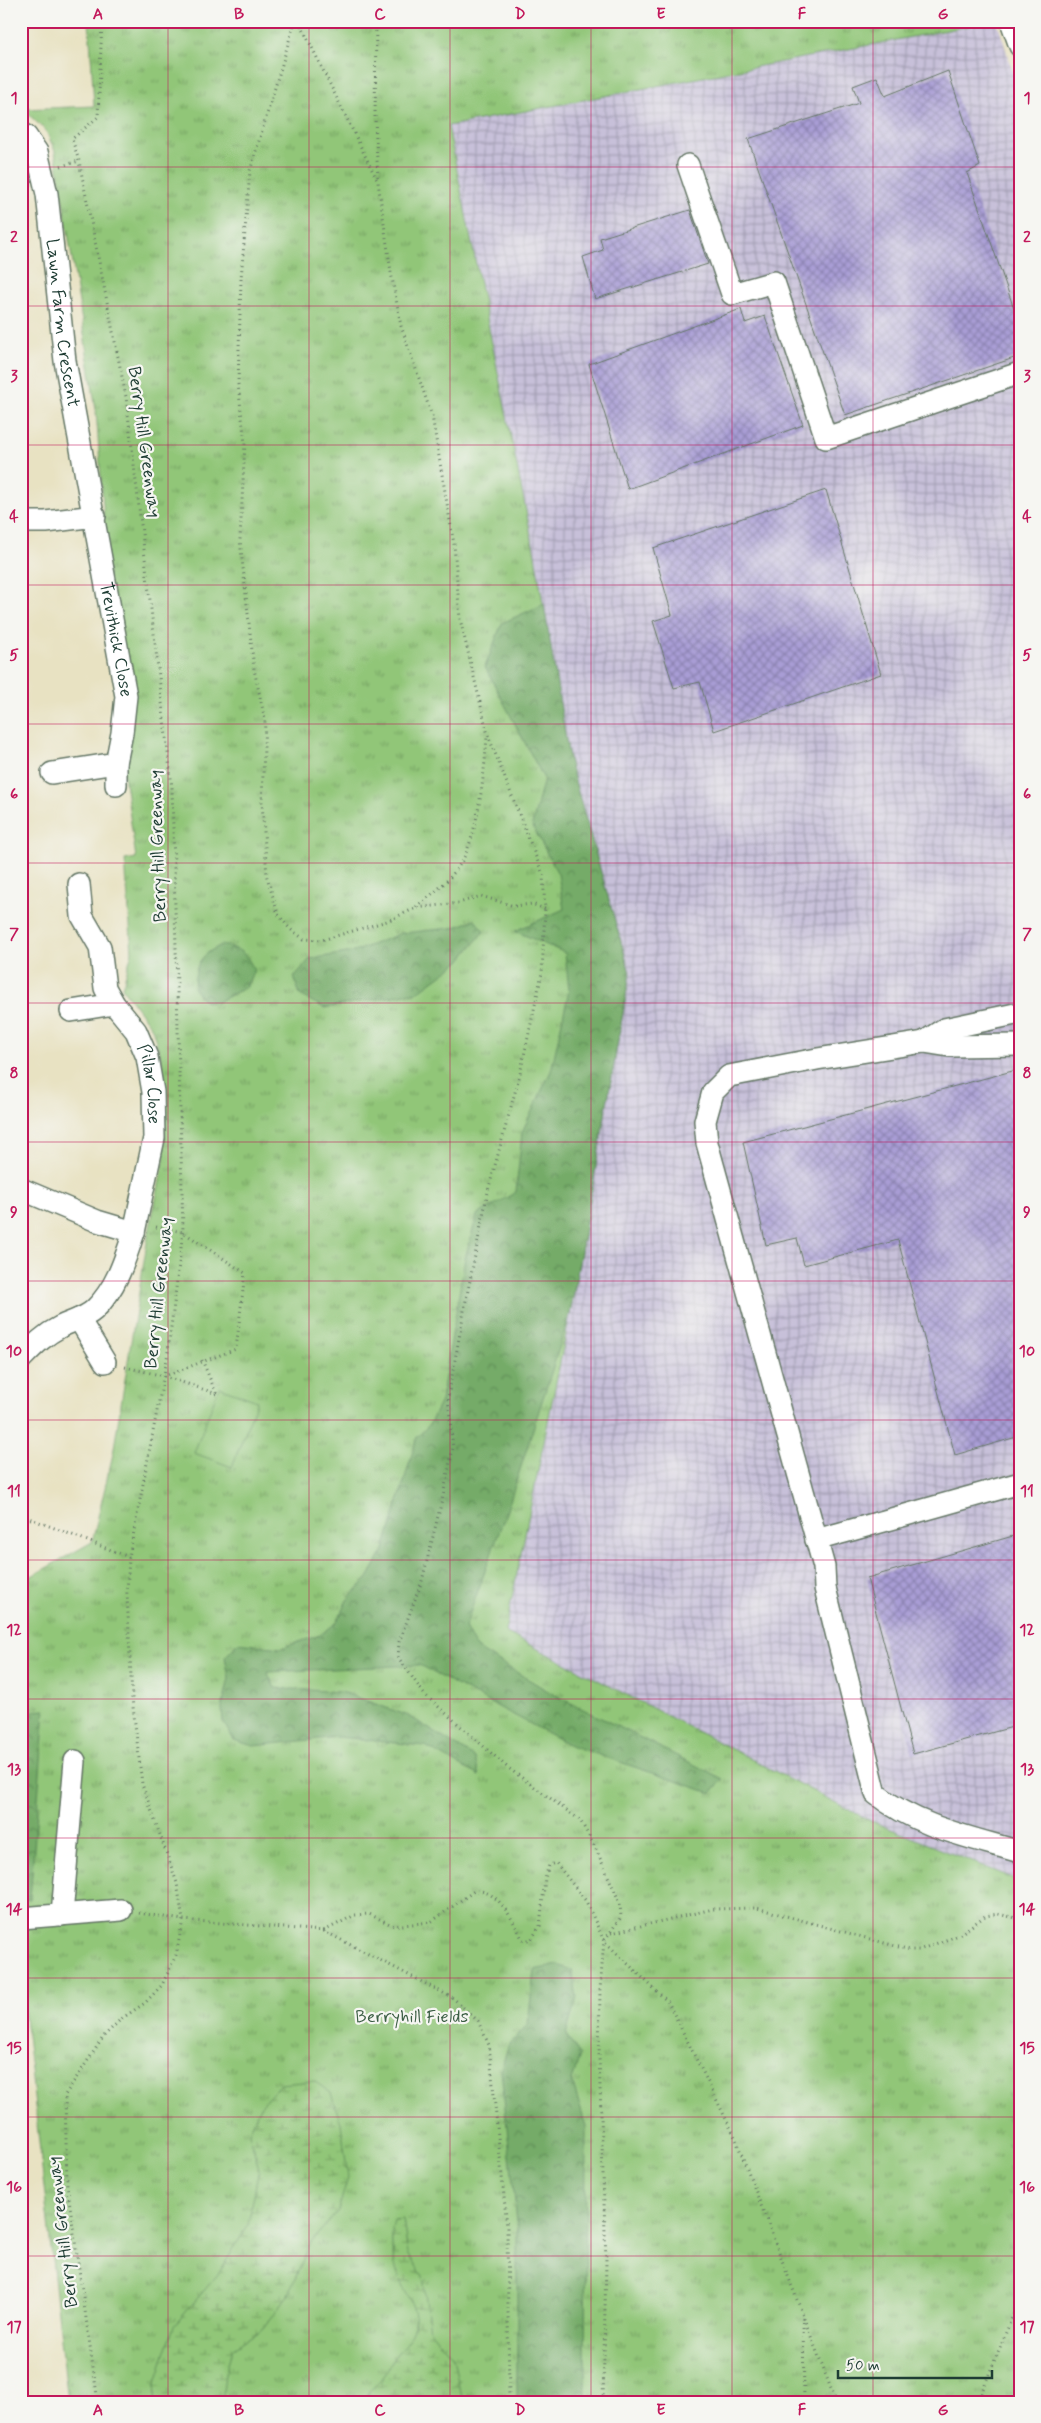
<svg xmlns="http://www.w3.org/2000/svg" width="1041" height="2423" viewBox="0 0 1041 2423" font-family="Mynerve,sans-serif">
  <defs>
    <pattern id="industrial-grid" width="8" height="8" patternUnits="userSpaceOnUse" patternTransform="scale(1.25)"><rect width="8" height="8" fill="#c7c0d9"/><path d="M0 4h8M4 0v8" fill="none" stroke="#a19db1"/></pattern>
    <pattern id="grass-tufts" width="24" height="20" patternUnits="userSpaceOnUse" patternTransform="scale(1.25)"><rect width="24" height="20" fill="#91c678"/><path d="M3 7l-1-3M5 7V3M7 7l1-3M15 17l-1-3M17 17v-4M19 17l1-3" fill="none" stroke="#76a263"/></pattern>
    <pattern id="forest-crowns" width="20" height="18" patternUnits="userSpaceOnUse" patternTransform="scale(1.25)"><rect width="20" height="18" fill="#74ab68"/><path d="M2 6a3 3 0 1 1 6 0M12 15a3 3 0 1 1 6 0" fill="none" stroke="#5f8c56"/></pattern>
    <pattern id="wetland-marsh" width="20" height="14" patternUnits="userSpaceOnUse" patternTransform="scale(1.25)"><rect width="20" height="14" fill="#91c678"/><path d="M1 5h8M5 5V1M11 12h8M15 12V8" fill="none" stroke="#76a263"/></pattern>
    <pattern id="building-cross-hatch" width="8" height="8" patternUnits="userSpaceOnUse" patternTransform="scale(1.25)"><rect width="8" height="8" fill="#a99dd5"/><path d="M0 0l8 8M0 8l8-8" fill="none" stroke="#8981ae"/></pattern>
  </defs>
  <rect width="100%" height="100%" fill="#f6f6f2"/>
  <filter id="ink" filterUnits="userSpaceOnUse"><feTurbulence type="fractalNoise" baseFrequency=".02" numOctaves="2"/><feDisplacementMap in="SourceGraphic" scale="10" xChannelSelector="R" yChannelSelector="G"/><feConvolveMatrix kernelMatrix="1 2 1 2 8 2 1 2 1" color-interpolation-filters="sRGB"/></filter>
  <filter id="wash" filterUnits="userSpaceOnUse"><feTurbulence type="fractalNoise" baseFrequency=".0096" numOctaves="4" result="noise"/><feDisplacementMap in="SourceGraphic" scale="20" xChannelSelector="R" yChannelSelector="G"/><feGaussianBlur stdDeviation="1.12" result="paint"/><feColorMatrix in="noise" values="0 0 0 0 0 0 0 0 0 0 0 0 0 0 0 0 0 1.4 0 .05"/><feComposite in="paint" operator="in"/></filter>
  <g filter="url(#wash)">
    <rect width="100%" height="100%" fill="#e8e2c2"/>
    <polygon fill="url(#industrial-grid)" points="997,21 1020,94 1020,1881 871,1821 505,1632 570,1314 630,973 570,764 535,555 448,125"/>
    <polygon fill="url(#grass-tufts)" stroke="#588256" points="89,21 995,21 448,126 535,555 570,764 630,973 570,1314 505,1632 871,1821 1020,1881 1020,2402 68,2402 21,1981 21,1582 92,1542 113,1454 148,1236 164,1161 166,1102 162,1061 152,1028 122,988 132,952 125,860 136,858 122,761 96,410 55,151 46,131 23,109 94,106"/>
    <g fill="url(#forest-crowns)" stroke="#4a744e">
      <polygon points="544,604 570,764 630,973 570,1314 508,1507 465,1627 476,1648 553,1694 723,1779 711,1793 570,1745 419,1665 267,1672 275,1688 342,1692 409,1716 475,1758 479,1776 425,1746 338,1737 253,1746 234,1740 223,1722 222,1708 229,1678 225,1657 238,1643 281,1648 320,1635 336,1623 347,1600 368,1578 384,1550 417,1437 429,1425 441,1401 465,1258 477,1215 516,1192 522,1132 551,1071 569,990 565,953 515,931 564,909 558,874 532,825 544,779 485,667 502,623"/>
      <polygon points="475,920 484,931 460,961 418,992 324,1008 300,995 294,977 310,959 353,952 402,933 451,928"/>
      <path d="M 222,945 C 240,948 247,954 254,970 L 246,987 L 216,1003 L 204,1001 L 194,989 C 195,965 199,955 222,945 Z"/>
      <polygon points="45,1710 30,1899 21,1899 21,1712"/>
      <polygon points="558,1965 572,1970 577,1997 566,2035 580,2054 572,2081 586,2126 585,2402 517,2402 517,2222 501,2070 508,2046 528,2024 534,1970"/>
    </g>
    <g fill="url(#wetland-marsh)" stroke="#588256">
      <polygon points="314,2081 331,2093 341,2123 348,2178 338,2211 311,2242 288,2295 264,2328 233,2348 225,2374 222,2402 155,2402 156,2382 174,2326 219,2273 248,2225 259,2169 249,2133 260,2106 281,2084"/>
      <path d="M 403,2219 L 408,2254 L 423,2276 L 430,2331 L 453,2357 L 462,2402 L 362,2402 C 369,2388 374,2388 382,2379 C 386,2374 388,2367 391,2362 C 399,2349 413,2339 415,2323 C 417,2308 405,2293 400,2280 C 393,2263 389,2237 394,2220 Z"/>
    </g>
    <polygon fill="#91c678" stroke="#588256" points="219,1387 257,1401 232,1467 194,1453"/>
    <g id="blocks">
      <g fill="url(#building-cross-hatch)">
        <polygon points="948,71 980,166 967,173 1020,326 1020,356 845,415 748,139 859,103 853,86 877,77 885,96"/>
        <polygon points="690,210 708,264 595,299 583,257 603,250 600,238"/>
        <polygon points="741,309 745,323 765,316 803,425 628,489 589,364"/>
        <polygon points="826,490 881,674 714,731 700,682 674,688 653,621 672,615 653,548"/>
        <polygon points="1020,1069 1020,1436 955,1455 898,1240 804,1265 797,1238 766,1245 743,1142"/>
        <polygon points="1020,1534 1020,1725 913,1754 867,1578"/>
      </g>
    </g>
  </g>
  <g filter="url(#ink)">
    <use href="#blocks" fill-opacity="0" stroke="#657766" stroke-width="1"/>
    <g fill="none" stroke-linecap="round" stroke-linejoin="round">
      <g stroke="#657766" stroke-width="24">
        <g id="minor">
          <polyline points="1011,21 1020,46"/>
          <path id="s1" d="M 21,134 L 26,136 L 37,152 L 47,194 L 65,361 L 126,696 L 122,733 L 116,763 L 52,773"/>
          <polyline points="688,165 732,294 774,282 826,438 1020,373"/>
          <polyline points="21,522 46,522 95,516"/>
          <polyline points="116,785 116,763"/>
          <path id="s2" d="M 79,884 L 82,916 L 100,947 L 105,988 L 114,1004 L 136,1031 L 147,1057 L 153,1092 L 154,1138 L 134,1232"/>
          <polyline points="71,1011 114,1004"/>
          <polyline points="924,1042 944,1029 1020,1013"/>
          <path d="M 1020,1045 L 949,1046 L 924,1042 L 817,1059 L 729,1076 L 713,1092 L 705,1121 L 707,1143 L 824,1567 L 825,1588 L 876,1794 C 917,1827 970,1837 1020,1852"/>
          <path d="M 21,1189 L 97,1221 L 134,1232 C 125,1260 116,1289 94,1310 C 84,1319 71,1321 60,1327 C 44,1335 33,1347 21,1359"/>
          <polyline points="79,1319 105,1362"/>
          <polyline points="816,1540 1020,1483"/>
          <polyline points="62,1915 75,1761"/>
          <polyline points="21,1918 121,1910"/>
        </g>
      </g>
      <g stroke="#657766" stroke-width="3" stroke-dasharray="1 4" stroke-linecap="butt">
        <polyline points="295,21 250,171 241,279 238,384 245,443 240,540 254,669 265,720 262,802 267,877 278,914 290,929 304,939 322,940 387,921 416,908 459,903 481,896 514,906 532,904 545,909"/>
        <polyline points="299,21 378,182 391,272 401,326 432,416 454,544 460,619 488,735 543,875 545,909 542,973 520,1074 488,1191 466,1300 448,1398 453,1448 443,1496 422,1581 399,1642 398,1657 424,1694 507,1767 580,1820 595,1847 620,1903 621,1917 604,1941 668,2002 735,2137 836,2402"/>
        <polyline points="376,21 375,119 378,179"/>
        <polyline points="61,166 79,161"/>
        <path d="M 416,907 C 432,894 449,882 460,864 C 478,838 485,768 487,736"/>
        <polyline points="156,1227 183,1232 245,1273 236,1349 165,1376"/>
        <polyline points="202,1360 216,1393"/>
        <polyline points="125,1367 164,1376 217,1394"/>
        <polyline points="21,1515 129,1557"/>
        <polyline points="139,1913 183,1920 324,1931 453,1998 478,2021 489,2045 507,2227 509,2402"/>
        <path d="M 324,1931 L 355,1915 L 369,1914 L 394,1926 L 431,1922 L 474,1891 C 499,1888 513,1922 523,1940 L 531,1940 L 540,1926 L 545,1878 L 549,1865 L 556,1863 L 586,1901 L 604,1941 L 600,1990 L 599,2057 L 606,2261 L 603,2402"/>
        <polyline points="611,1933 713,1909 757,1908 910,1950 919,1950 959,1935 985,1916 998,1914 1020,1919"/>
        <polyline points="803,2317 804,2402"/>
        <polyline points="98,2402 67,2185 65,2095 104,2036 121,2019 145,2003 162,1985 176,1955 183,1920 177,1883 142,1784 132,1698 127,1593 129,1557 167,1359 183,1232 172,787 126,397 79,161 72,139 98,117 102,21"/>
        <polyline points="976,2402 981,2394 1020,2298"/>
      </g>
      <use href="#minor" stroke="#fff" stroke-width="21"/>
    </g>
  </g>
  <path fill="none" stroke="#c2185b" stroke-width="1" stroke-opacity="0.55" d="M 168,21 L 168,2402M 309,21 L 309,2402M 450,21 L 450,2402M 591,21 L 591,2402M 732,21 L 732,2402M 873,21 L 873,2402M 21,167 L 1020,167M 21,306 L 1020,306M 21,445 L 1020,445M 21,585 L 1020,585M 21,724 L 1020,724M 21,863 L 1020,863M 21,1003 L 1020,1003M 21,1142 L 1020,1142M 21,1281 L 1020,1281M 21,1420 L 1020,1420M 21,1560 L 1020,1560M 21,1699 L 1020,1699M 21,1838 L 1020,1838M 21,1978 L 1020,1978M 21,2117 L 1020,2117M 21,2256 L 1020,2256"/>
  <g text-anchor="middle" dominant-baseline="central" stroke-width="4.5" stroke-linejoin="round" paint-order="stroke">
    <g font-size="18" fill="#1f3d34" stroke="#f6f6f2">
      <text stroke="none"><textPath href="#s1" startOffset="198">Lawn Farm Crescent</textPath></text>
      <text transform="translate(144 442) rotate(82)">Berry Hill Greenway</text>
      <text stroke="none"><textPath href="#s1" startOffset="519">Trevithick Close</textPath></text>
      <text transform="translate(158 846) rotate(-92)">Berry Hill Greenway</text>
      <text stroke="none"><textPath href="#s2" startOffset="218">Pillar Close</textPath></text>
      <text transform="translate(159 1293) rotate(-84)">Berry Hill Greenway</text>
      <text transform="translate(63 2232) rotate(-97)">Berry Hill Greenway</text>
    </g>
    <g font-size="18" fill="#3c5f45" stroke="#f6f6f2">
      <text x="412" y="2017">Berryhill Fields</text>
    </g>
  </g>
  <rect width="1041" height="2423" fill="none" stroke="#f6f6f2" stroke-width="55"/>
  <path d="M838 2370v8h154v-8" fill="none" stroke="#1f3d34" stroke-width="2.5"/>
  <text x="846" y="2370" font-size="15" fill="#1f3d34" stroke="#f6f6f2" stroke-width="4" paint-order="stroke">50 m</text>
  <rect x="28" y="28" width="986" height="2368" fill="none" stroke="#c2185b" stroke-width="2"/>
  <g font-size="16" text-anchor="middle" font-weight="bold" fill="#c2185b">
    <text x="98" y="19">A</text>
    <text x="239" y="19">B</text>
    <text x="380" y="19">C</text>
    <text x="520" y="19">D</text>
    <text x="661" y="19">E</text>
    <text x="802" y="19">F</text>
    <text x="943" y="19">G</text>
    <text x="14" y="103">1</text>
    <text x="1027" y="103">1</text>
    <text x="14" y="242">2</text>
    <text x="1027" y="242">2</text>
    <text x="14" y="381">3</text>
    <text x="1027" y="381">3</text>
    <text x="14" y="521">4</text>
    <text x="1027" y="521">4</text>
    <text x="14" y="660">5</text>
    <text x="1027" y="660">5</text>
    <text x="14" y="799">6</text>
    <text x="1027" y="799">6</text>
    <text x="14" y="939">7</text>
    <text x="1027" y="939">7</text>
    <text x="14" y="1078">8</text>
    <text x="1027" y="1078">8</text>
    <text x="14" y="1217">9</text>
    <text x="1027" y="1217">9</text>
    <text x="14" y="1356">10</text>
    <text x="1027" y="1356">10</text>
    <text x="14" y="1496">11</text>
    <text x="1027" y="1496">11</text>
    <text x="14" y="1635">12</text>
    <text x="1027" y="1635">12</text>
    <text x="14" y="1774">13</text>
    <text x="1027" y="1774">13</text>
    <text x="14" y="1914">14</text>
    <text x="1027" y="1914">14</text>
    <text x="14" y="2053">15</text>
    <text x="1027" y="2053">15</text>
    <text x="14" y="2192">16</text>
    <text x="1027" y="2192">16</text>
    <text x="14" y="2332">17</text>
    <text x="1027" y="2332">17</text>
    <text x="98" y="2415">A</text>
    <text x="239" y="2415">B</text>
    <text x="380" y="2415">C</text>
    <text x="520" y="2415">D</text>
    <text x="661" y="2415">E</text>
    <text x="802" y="2415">F</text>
    <text x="943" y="2415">G</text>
  </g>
</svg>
